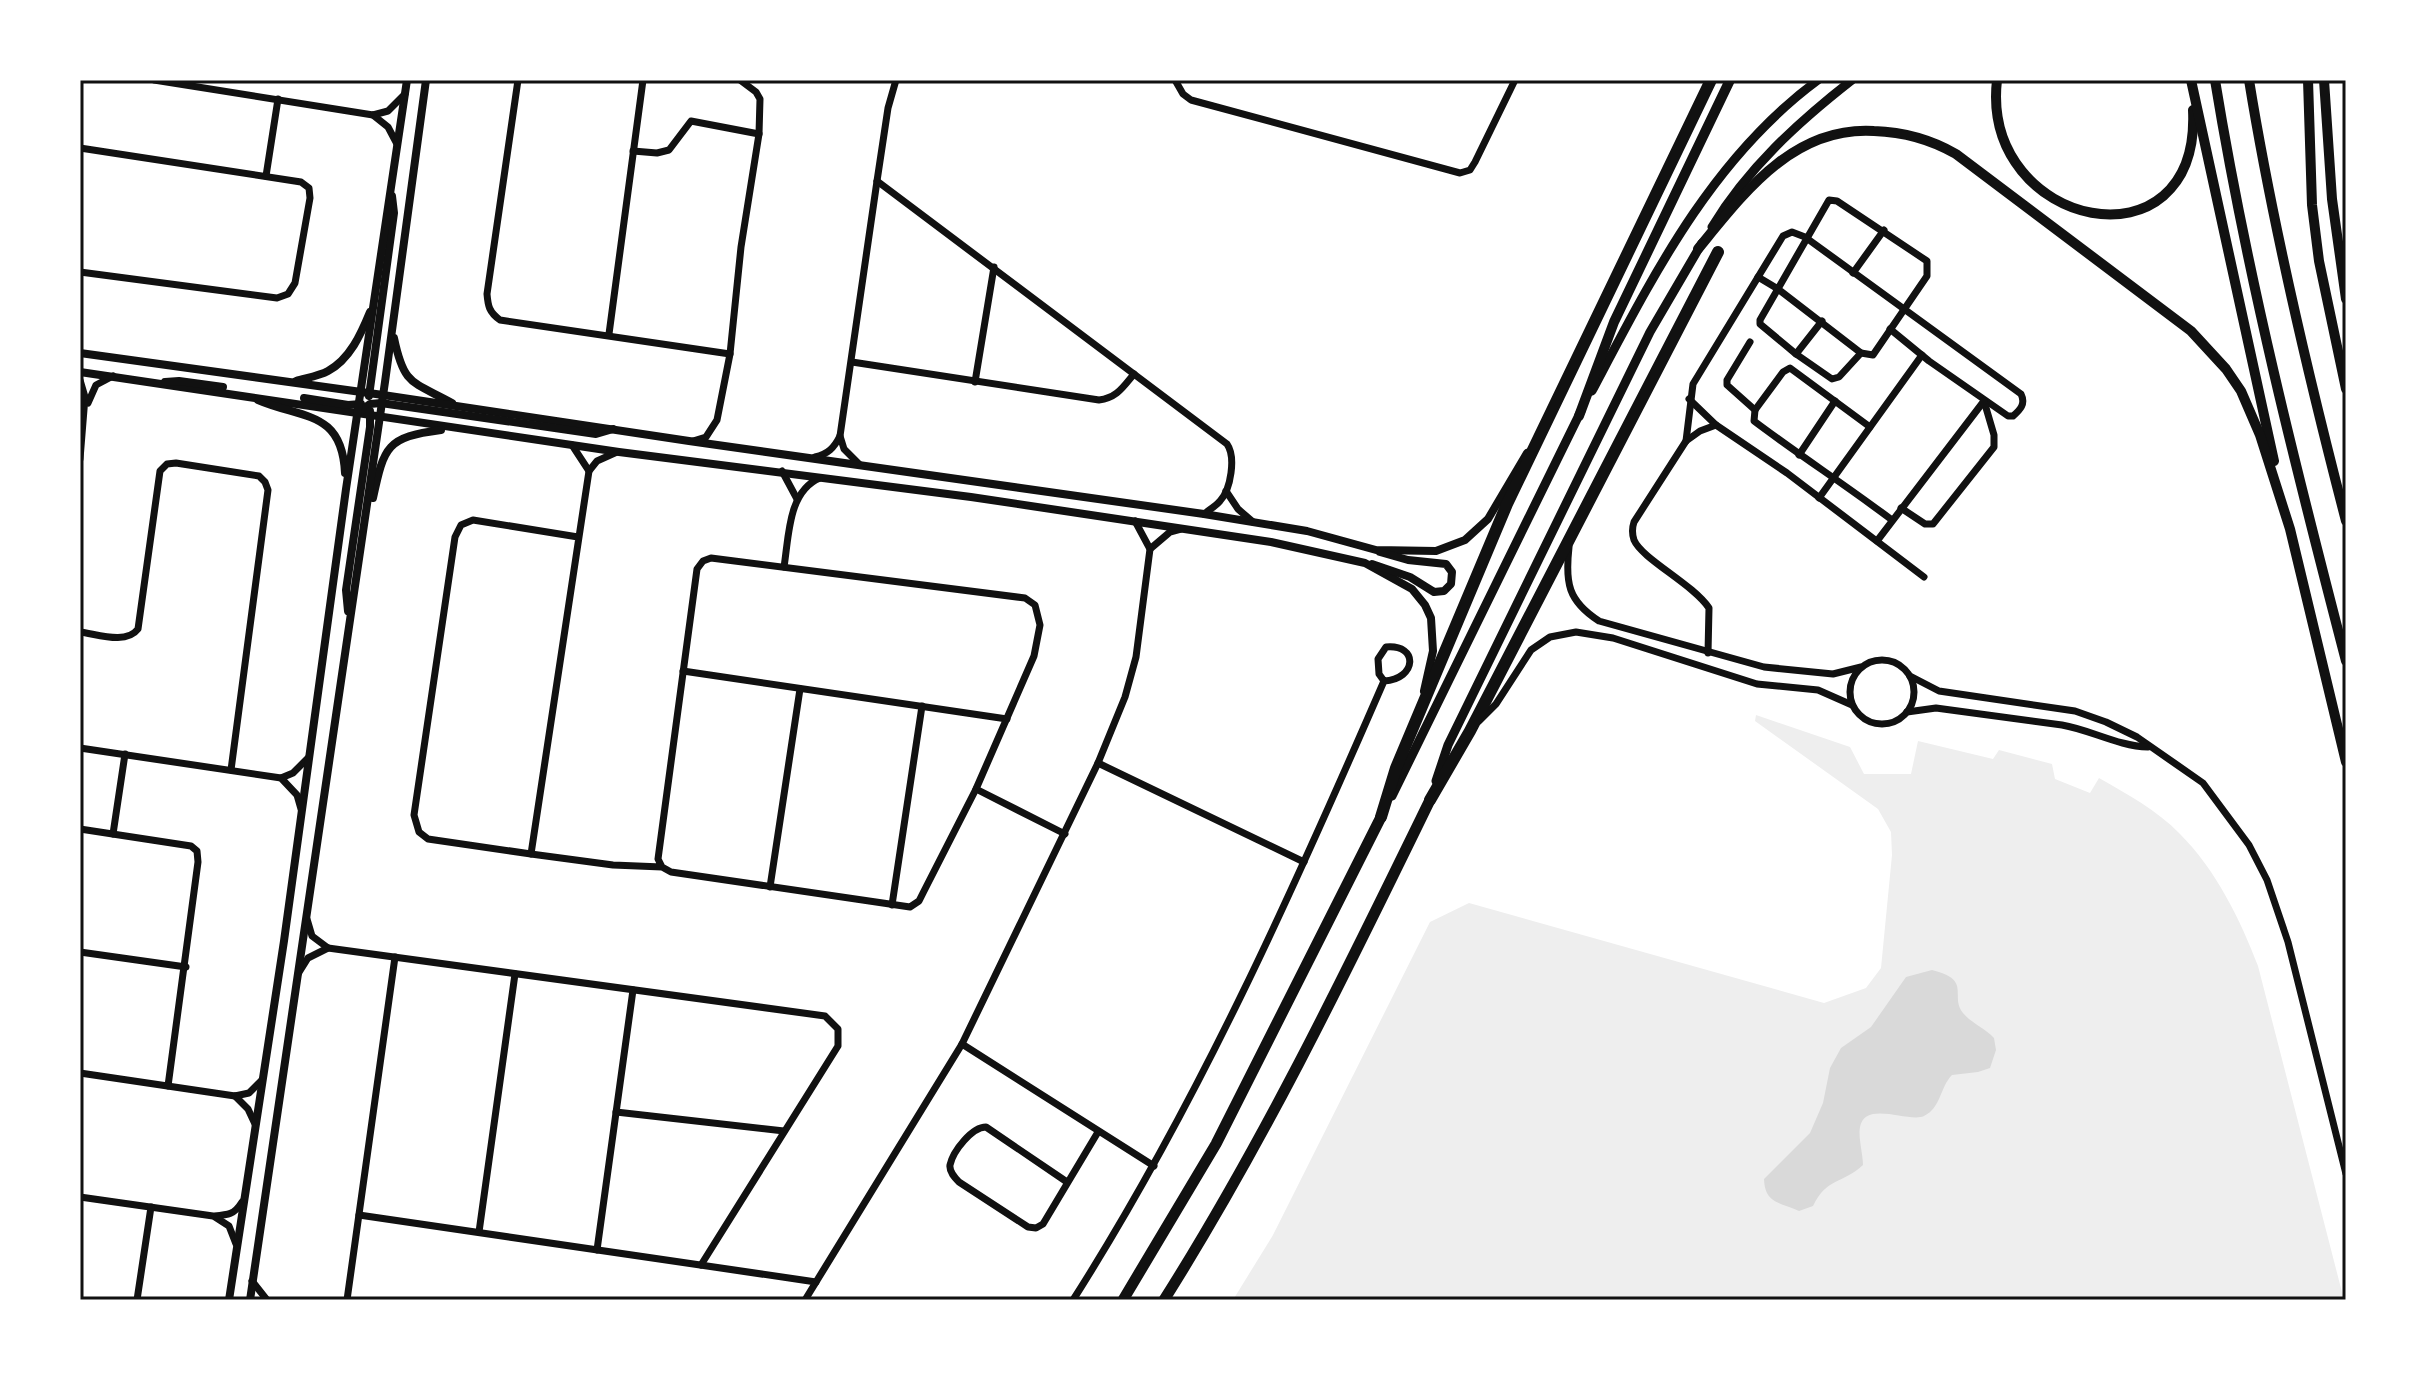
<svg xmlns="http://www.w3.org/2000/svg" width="2426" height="1380" viewBox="0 0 2426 1380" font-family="'Public Sans',sans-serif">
  <rect width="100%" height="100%" fill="#fff"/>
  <path fill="#eee" d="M 1756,715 L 1850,747 L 1864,774 L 1911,774 L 1918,741 L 1993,759 L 1999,750 L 2052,764 L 2055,779 L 2090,793 L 2099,778 C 2127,794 2157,810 2180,834 C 2216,870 2240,919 2258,966 L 2344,1300 L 1233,1300 L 1273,1235 L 1430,922 L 1469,903 L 1824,1003 L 1866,988 L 1881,968 L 1892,855 L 1891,832 L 1878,809 L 1755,721 Z"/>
  <path fill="#d9d9d9" d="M 1932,970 C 1973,980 1949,996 1963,1013 C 1971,1023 1985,1028 1994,1038 L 1996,1050 L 1990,1068 L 1978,1072 L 1952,1075 C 1940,1087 1941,1108 1924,1116 C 1909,1123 1865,1100 1860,1127 C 1858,1138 1863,1154 1863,1165 C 1843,1184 1827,1177 1813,1206 L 1799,1211 C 1780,1202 1765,1204 1764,1179 L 1810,1133 L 1823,1103 L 1830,1068 L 1841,1048 L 1871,1027 L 1906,977 Z"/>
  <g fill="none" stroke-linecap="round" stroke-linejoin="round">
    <g stroke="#111" stroke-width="7">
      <polyline points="154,80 373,115 388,111 405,94"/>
      <path d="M 518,80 L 487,294 C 488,306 489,312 500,320 L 730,354"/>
      <polyline points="1175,80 1183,94 1191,100 1460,173 1470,170 1475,162 1515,80"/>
      <polyline points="373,115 388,127 397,144"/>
      <polyline points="80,148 301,182 309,188 310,198 295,283 288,294 277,298 80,272"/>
      <polyline points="633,151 657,153 669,150 691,121 759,134"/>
      <polyline points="266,176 278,99"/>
      <path d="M 877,181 L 1227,444 C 1236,457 1231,489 1220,501 C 1216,506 1209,510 1204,514"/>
      <polyline points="1853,273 1884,230"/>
      <polyline points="1758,277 1778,289 1861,353 1873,355 1927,276 1927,261 1837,201 1829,200 1760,320 1760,324 1796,354"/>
      <polyline points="1822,321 1796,354 1832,379 1839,377 1861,353"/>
      <polyline points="609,334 643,80"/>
      <polyline points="1750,342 1727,380 1727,385 1755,410"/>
      <path d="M 852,362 L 1099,400 C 1117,398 1123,387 1134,374"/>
      <polyline points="80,380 85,397 80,459"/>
      <polyline points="975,382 994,267"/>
      <polyline points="1689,399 1716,425 1787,473 1924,577"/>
      <polyline points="88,403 96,385 113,376"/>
      <path d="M 1870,427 L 1790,368 L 1783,372 L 1755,410 L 1754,421 C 1799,455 1847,486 1892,520"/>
      <polyline points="840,436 844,449 859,464"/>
      <polyline points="693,441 706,437 717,420 730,354 741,247 759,134 760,99 756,92 740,80"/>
      <path d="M 1686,441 L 1693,384 L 1783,236 L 1792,232 L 1805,237 L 2021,394 C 2026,404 2020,410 2013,416 L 2008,416 L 1929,361 L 1890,329"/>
      <polyline points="572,445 589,471"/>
      <polyline points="1799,455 1835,401"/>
      <path d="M 815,457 C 828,454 834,448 840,436 L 877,181 L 888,108 L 896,80"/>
      <polyline points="782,471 797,499"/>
      <polyline points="1226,491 1238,509 1253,522"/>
      <polyline points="1819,498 1922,355"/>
      <polyline points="1901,508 1925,524 1933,524 1994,447 1994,435 1984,401"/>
      <polyline points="578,537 473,520 461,525 455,537 414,815 419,832 428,839 531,854 589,471 597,461 617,452"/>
      <polyline points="1877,541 1984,401"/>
      <path d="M 1569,547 C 1565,583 1568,601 1599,621 L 1764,667 L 1833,674 L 1861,667"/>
      <polyline points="1150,549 1170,532 1181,529"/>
      <path d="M 784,567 C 789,536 788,491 820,478"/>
      <path d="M 80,632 C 97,634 126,645 138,629 L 160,471 L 167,464 L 176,463 L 259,476 L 265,482 L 268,490 L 231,770"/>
      <path d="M 1708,653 L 1709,608 C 1693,584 1642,559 1634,540 C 1632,534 1632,528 1634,522 L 1686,441 L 1700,431 L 1716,425"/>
      <circle cx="1882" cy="692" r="32"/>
      <polyline points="683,671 1007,719"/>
      <polyline points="1910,676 1939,691 2075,711 2106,722 2137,737 2203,783 2249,845 2267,880 2288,942 2346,1174"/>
      <path d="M 1907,712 L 1936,708 L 2062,725 C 2091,730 2118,746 2148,747"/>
      <polyline points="1479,721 1496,704 1531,650 1550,637 1576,632 1613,638 1757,684 1818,690 1852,705"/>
      <polyline points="80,748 281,778 297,795 301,809"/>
      <polyline points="1098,763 1304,862"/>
      <polyline points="281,778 293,773 308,758"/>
      <polyline points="976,789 1065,834"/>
      <polyline points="80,829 191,846 197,851 198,862 168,1086"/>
      <polyline points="113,834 125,754"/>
      <polyline points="531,854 613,865 662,867 671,872 910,907 919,901 923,893 976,789 1034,656 1040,625 1035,605 1025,598 711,558 703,561 697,569 658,859 662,867"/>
      <polyline points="770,887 800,689"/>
      <polyline points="892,905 922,706"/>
      <polyline points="307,919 312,936 328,948 825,1016 838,1029 838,1046 701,1265"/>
      <polyline points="80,952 186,967"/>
      <polyline points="298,974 308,958 328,948"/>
      <polyline points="962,1044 1154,1166"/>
      <polyline points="80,1073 235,1096 249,1093 262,1080"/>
      <polyline points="235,1096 248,1109 255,1124"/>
      <polyline points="616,1112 784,1131"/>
      <path d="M 1067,1182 L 986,1127 C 972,1127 953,1151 950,1165 C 949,1172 955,1178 959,1182 L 1028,1227 L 1036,1228 L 1043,1224 L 1098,1132"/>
      <path d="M 80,1197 L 213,1216 C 228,1215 234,1215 242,1202"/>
      <polyline points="359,1215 816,1282"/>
      <polyline points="215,1217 229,1226 236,1244"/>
      <polyline points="479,1232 515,974"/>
      <polyline points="597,1250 633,990"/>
      <polyline points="252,1281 267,1300"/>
      <polyline points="137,1300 151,1207"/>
      <polyline points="347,1300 395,957"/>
      <polyline points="805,1300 962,1044 1098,763 1125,697 1136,657 1150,549 1135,521"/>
      <path d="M 1073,1300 C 1197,1105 1292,893 1384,681 L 1379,674 L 1378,659 L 1386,647 C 1419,644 1417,679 1384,681"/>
    </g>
    <g stroke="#111" stroke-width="8">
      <path d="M 394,338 C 404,386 412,381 452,403"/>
      <polyline points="80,353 383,395 689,441 1204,514 1307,531 1376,550 1436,551 1465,540 1488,519 1527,453"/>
      <polyline points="80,372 619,452 971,497 1271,542 1365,563 1412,589 1425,605 1431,618 1433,651 1424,691"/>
      <path d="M 296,381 C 306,378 319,376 328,371 C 350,359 361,334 370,312"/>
      <polyline points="165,382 179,381 223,387"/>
      <polyline points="369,396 394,213 392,196"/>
      <polyline points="304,398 348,405 361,404"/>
      <path d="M 258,400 C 302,419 342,410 345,473"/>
      <polyline points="358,413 370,404 381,403 596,434 613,429"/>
      <path d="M 373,498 C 384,446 387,437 441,430"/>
      <polyline points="1372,564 1410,577 1434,592 1444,591 1451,584 1452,572 1446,564 1408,560 1380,552"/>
      <polyline points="348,611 346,590 370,427 370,411"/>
      <polyline points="229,1300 284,941 346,489 407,80"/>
      <polyline points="250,1300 385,382 426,80"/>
    </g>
    <g stroke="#111" stroke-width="9">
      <path d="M 1712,227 C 1748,168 1797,123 1852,80"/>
      <path d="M 1592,391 C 1653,276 1711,159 1818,80"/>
      <polyline points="1436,781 1448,745 1650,332 1702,243"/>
      <polyline points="1392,796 1581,411"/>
    </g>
    <g stroke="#111" stroke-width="10">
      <path d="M 1997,80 C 1980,229 2201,275 2193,110"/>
      <polyline points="2191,80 2274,461"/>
      <path d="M 2215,80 C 2247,276 2296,469 2346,661"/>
      <path d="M 2249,80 C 2273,228 2308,375 2346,521"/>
      <polyline points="2308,80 2312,205 2319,261 2346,389"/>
      <polyline points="2324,80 2332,199 2346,299"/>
      <path d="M 1698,249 C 1744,193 1793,126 1874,131 C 1904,132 1930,139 1956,154 L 2191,331 L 2226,369 L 2241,391 L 2260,435 L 2290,529 L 2346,762"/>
      <polyline points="1579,416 1614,322 1730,80"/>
    </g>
    <g stroke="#111" stroke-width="11">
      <polyline points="1123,1300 1216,1144 1381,817"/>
      <path d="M 1164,1300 C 1265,1140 1347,970 1430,800"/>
    </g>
    <g stroke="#111" stroke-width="12">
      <polyline points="1430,800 1470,731 1718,252"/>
      <polyline points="1381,817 1396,768 1507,504 1711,80"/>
    </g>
  </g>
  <rect width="2426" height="1380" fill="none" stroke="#ffffff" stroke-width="164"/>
  <rect x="82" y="82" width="2262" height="1216" fill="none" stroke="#111" stroke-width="3"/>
</svg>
